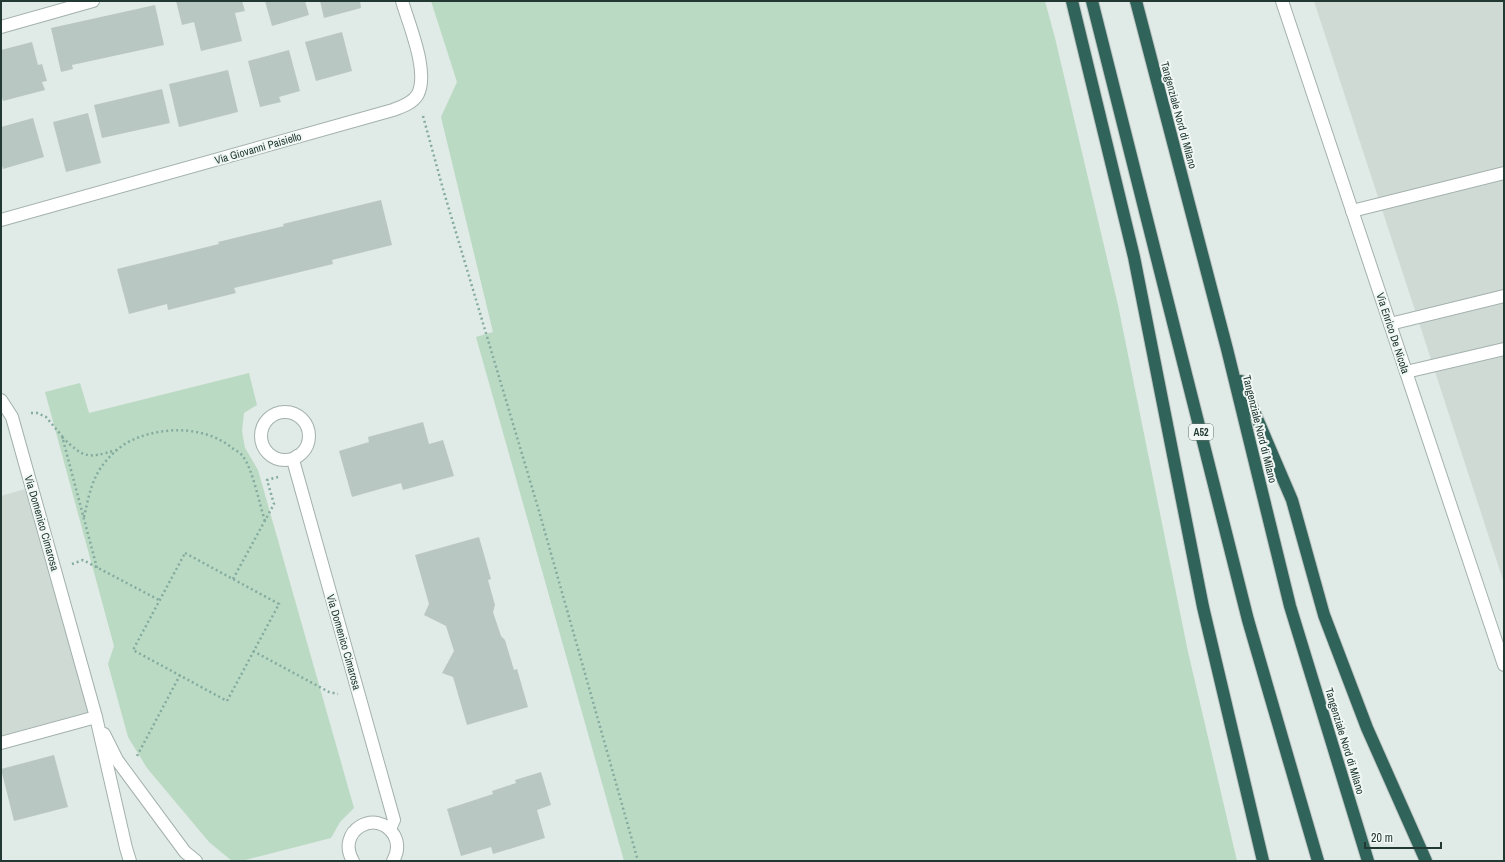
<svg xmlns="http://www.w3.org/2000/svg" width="1505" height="862" viewBox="0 0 1505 862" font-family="'Archivo Narrow',sans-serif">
  <rect width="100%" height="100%" fill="#e0eae6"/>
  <g fill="#cfdad5">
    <polygon points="1314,1 1504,1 1504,583"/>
    <polygon points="25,489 88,712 1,736 1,496"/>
  </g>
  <g fill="#badac3">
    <polygon points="431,1 1045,1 1055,38 1118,305 1188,652 1237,861 624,861 476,337 493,332 441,117 457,82"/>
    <polygon points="249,373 257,405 244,413 242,431 245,448 258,470 354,808 340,822 331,838 241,861 232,861 209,842 147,768 128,737 108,664 114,646 45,392 80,383 89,413"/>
  </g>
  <g fill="#b9c7c2">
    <polygon points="176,1 242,1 245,11 235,13 242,41 201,51 194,22 182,25"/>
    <polygon points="265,1 305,1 309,15 272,26"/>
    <polygon points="320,1 360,1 361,8 324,18"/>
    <polygon points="155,5 164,45 72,65 73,69 61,72 51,28"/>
    <polygon points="342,32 352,71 316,81 305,42"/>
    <polygon points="32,42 38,65 42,64 47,81 42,82 45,90 3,101 1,93 1,50"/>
    <polygon points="289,50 300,91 279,97 281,102 260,107 248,61"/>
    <polygon points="228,70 238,112 179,127 169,84"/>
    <polygon points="162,89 170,123 102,138 94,105"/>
    <polygon points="88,113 101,163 66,172 53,122"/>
    <polygon points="33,118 44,157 3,169 1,162 1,127"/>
    <polygon points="381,200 392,245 332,260 333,264 234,288 236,293 168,310 167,304 129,314 117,269 219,244 218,242 284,226 283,224"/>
    <polygon points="423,422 429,444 443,440 454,476 403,490 401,483 352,497 339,451 369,442 368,437"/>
    <polygon points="479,537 491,579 488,580 495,605 493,612 501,636 505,640 514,670 517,669 528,707 467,725 453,677 442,673 454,651 446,626 424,615 429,604 415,555"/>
    <polygon points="54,755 68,807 14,821 1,769"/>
    <polygon points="541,772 551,805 537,810 545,838 493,854 491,847 461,856 447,809 493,794 492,791 516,783 515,780"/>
  </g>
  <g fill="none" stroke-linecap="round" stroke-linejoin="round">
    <g stroke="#a3b1ad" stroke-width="14">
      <g id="lane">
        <polyline points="1352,211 1504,173"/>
        <polyline points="1390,324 1504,296"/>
        <polyline points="1406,372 1504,349"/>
      </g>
    </g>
    <g stroke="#a3b1ad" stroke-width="14">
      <g id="street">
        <polyline points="1282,1 1504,665"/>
        <polyline points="1,27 93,1"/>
        <path d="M 1,220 L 393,110 C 402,107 413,103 418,94 C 429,71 409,25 402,1"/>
        <polyline points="1,400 12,417 96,717 126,848 130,861"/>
        <circle cx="285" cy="436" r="24"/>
        <polyline points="297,456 293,460 394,820 390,829"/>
        <polyline points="104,734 117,760 185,852 196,861"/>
        <polyline points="1,743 96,717"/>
        <path d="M 353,861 C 335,831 377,807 394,835 C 399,844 398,852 393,861"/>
      </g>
    </g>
    <g stroke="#bdc4c2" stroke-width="14">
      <g id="highway">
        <polyline points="1072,1 1134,257 1203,607 1263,861"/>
        <polyline points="1092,1 1248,620 1318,861"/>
        <polyline points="1136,1 1227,349 1290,606 1368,861"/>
        <polyline points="1241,381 1292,500 1324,615 1367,728 1426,861"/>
      </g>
    </g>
    <g stroke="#83ab9f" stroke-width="2.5" stroke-dasharray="2 3" stroke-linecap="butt">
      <polyline points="423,116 443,189 539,511 638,861"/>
      <polyline points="31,413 37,413 46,417 62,436 97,568"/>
      <path d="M 62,437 C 84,458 87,459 116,450"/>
      <path d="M 84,517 C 88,500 91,481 102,466 C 111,454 123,443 137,438 C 167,426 207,427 232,448 C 235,450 239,452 242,455 C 253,469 259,503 265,521"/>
      <polygon points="185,553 279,604 227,701 133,650"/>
      <polyline points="72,564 83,560 159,600"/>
      <polyline points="233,579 274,504 267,480 278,477"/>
      <polyline points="253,651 329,692 338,694"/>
      <polyline points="137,756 180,675"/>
    </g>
    <use href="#lane" stroke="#fff" stroke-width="12"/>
    <use href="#street" stroke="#fff" stroke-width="12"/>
    <use href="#highway" stroke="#306359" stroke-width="12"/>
  </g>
  <g text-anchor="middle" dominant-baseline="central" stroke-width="4" stroke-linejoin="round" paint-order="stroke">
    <rect fill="#f0f7f4" stroke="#60726d" stroke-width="1" x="1189" y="424" width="24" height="16" rx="3"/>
    <g font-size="10" font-weight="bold" fill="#223933">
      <text x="1201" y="432">A52</text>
    </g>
    <g font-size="11" fill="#223933" stroke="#f0f7f4">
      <text transform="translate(1179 115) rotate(75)">Tangenziale Nord di Milano</text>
      <text transform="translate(258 148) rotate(-16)">Via Giovanni Paisiello</text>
      <text transform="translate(1393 333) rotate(72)">Via Enrico De Nicola</text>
      <text transform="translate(1260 429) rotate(76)">Tangenziale Nord di Milano</text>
      <text transform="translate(42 523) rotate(74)">Via Domenico Cimarosa</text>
      <text transform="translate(344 642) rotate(74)">Via Domenico Cimarosa</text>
      <text transform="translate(1345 741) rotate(73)">Tangenziale Nord di Milano</text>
    </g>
  </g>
  <rect width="1505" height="862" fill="none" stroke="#223933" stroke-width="4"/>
  <path d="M1365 842v6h76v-6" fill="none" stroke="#223933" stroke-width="2"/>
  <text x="1371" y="842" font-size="12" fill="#223933" stroke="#f0f7f4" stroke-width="3" paint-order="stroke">20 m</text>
</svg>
